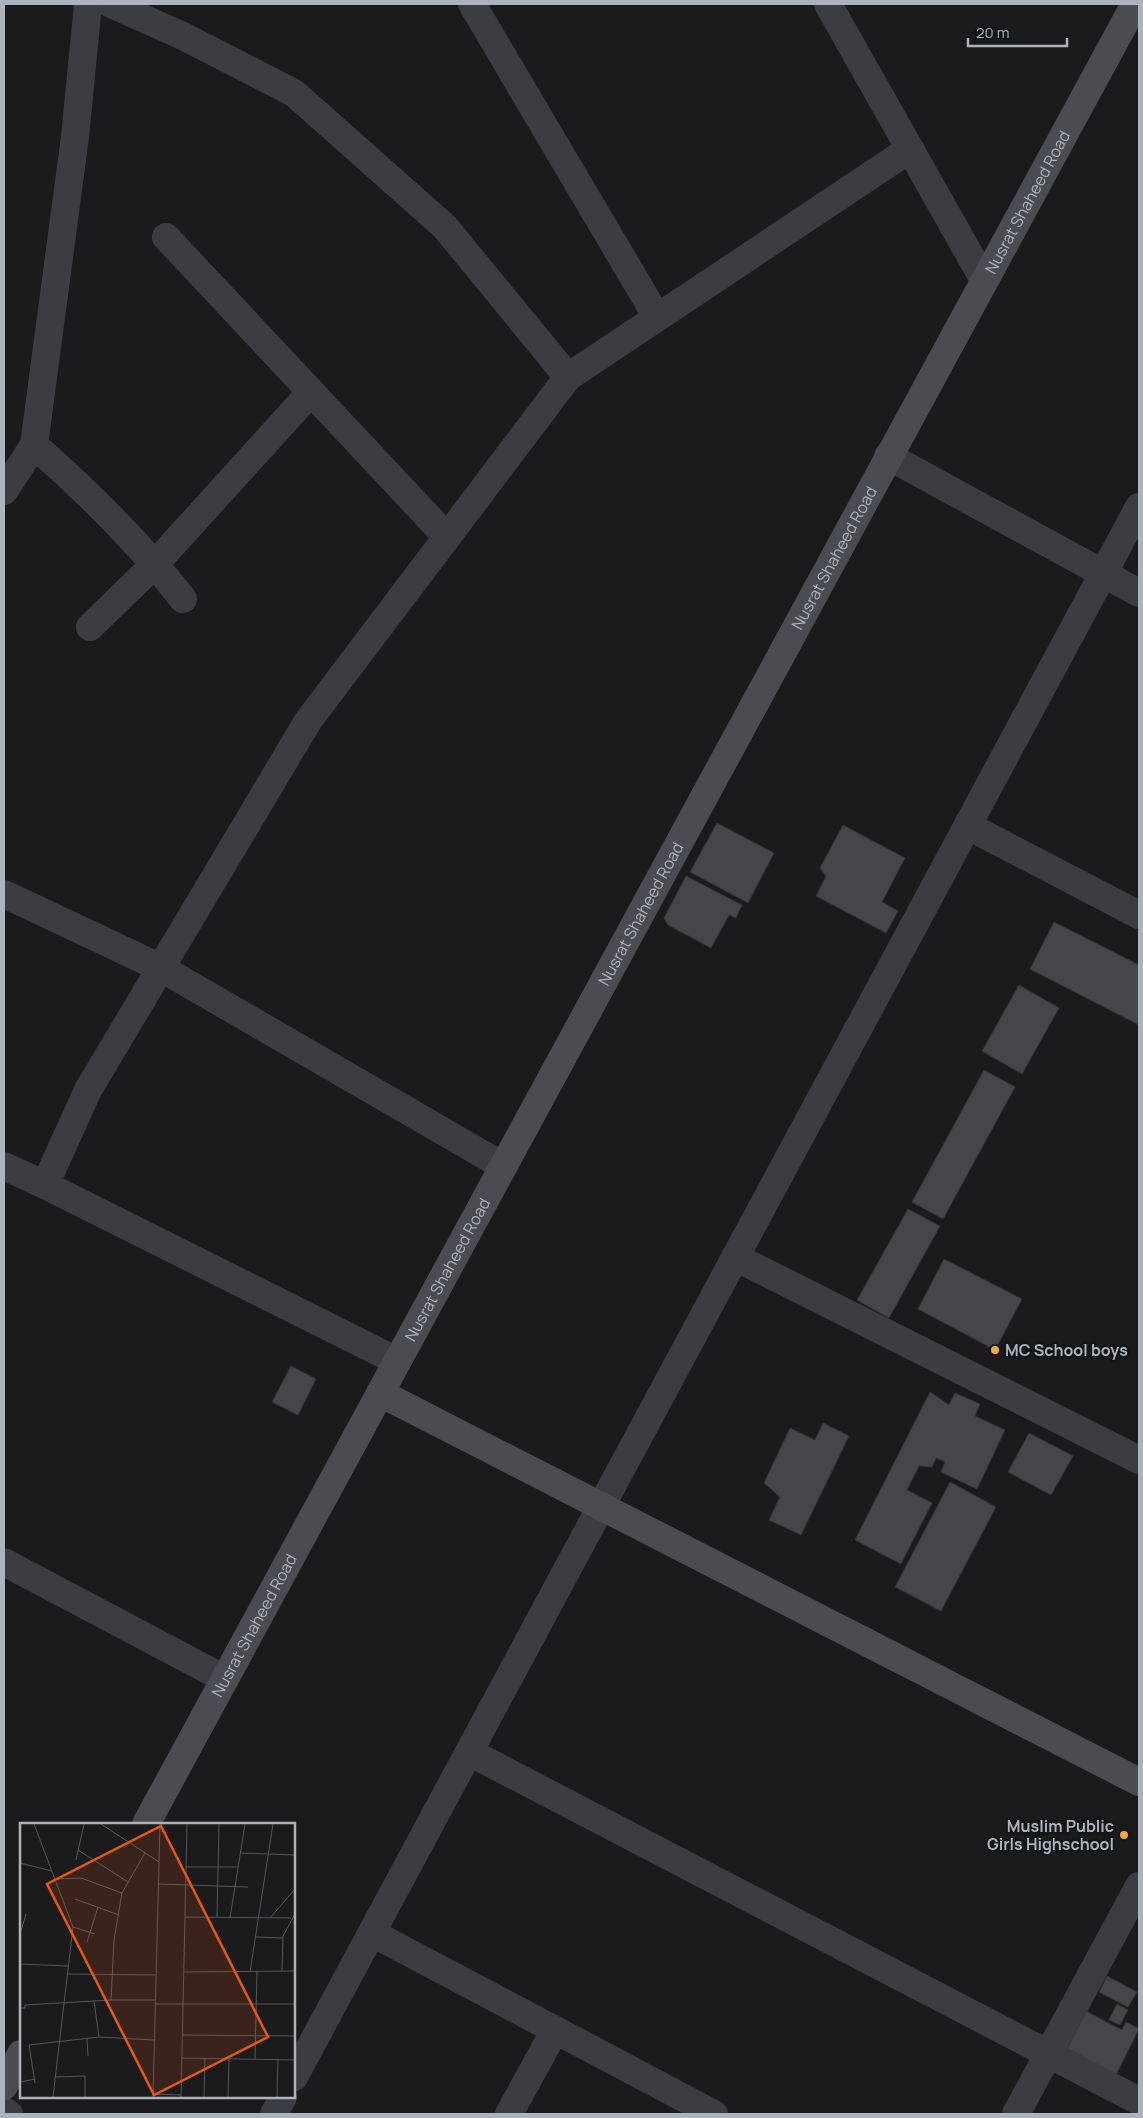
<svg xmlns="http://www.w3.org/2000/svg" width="1143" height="2118" viewBox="0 0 1143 2118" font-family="Manrope,sans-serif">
  <rect width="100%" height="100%" fill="#1b1b1d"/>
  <g fill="#45464a" stroke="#353539">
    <polygon points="717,823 774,853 748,903 690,872"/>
    <polygon points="843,825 905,858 882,902 898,911 886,933 816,896 826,876 820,868"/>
    <polygon points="686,876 742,905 736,918 729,915 711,948 668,925 664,918"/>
    <polygon points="1054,922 1139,965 1139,1025 1030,969"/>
    <polygon points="1019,985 1059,1008 1022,1074 982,1051"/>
    <polygon points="984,1070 1015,1087 943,1219 912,1202"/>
    <polygon points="908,1209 940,1226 889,1318 857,1300"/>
    <polygon points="944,1259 1022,1299 995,1350 918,1309"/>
    <polygon points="291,1366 316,1379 298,1415 272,1402"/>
    <polygon points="930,1392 949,1405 955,1393 980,1404 975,1416 1005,1430 977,1489 941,1472 945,1462 936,1458 932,1467 919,1466 907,1490 932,1503 901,1564 855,1540"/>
    <polygon points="823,1423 849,1436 801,1535 769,1520 780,1497 764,1483 790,1428 815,1440"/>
    <polygon points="1029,1433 1073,1456 1051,1495 1008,1472"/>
    <polygon points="950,1482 996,1507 941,1611 895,1587"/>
    <polygon points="1107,1976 1137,1992 1128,2007 1099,1992"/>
    <polygon points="1117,2004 1128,2010 1120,2025 1109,2020"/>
    <polygon points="1086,2011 1122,2030 1126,2022 1139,2029 1114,2079 1065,2053"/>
  </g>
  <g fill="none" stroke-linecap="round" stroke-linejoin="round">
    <g stroke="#3c3d42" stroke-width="28">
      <polyline points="111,4 183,36 294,93 445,227 568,377"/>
      <polyline points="472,4 657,317"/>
      <polyline points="828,4 984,280"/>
      <polyline points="166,237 447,537"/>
      <path d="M 34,445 C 88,492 139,543 183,599"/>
      <polyline points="888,456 1139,593"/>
      <polyline points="4,491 34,445 75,137 88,4"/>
      <polyline points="90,627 155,564 311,392"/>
      <polyline points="968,826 1139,915"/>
      <polyline points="4,894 161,968 503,1166"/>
      <polyline points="4,1166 45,1185 88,1090 308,721 568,377 910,149"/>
      <polyline points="45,1185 397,1361"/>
      <polyline points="735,1257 1139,1460"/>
      <polyline points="4,1562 225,1679"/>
      <polyline points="469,1752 1139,2101"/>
      <polyline points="372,1933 714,2114"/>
      <polyline points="294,2077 1139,507"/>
      <polyline points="4,2111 9,2114"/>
      <polyline points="274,2114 283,2097"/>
      <polyline points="509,2114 555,2030"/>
      <polyline points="1016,2114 1139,1886"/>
    </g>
    <g stroke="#4a4c52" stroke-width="28">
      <polyline points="380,1393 1139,1782"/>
      <path id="s1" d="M 146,1824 L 1135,4"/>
      <polyline points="4,2086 21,2054"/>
    </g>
  </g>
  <g fill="#f0a93f" stroke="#151618" stroke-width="2">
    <circle cx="995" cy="1350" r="5"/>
    <circle cx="1124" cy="1835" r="5"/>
  </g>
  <g text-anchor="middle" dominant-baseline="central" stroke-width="5" stroke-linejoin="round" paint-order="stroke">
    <g font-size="16" fill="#adb3bc" stroke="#151618">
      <text stroke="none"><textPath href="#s1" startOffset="1846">Nusrat Shaheed Road</textPath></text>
      <text stroke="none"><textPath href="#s1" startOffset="1441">Nusrat Shaheed Road</textPath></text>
      <text stroke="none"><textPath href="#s1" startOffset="1036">Nusrat Shaheed Road</textPath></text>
      <text stroke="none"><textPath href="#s1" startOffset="631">Nusrat Shaheed Road</textPath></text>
      <text stroke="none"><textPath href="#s1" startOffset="226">Nusrat Shaheed Road</textPath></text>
    </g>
    <g font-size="16" font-weight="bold" fill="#adb3bc" stroke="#151618" text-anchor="start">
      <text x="1005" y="1350">MC School boys</text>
      <text x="1114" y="1826" text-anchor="end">Muslim Public<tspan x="1114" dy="18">Girls Highschool</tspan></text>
    </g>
  </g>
  <g transform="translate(20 1823)">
    <rect width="275" height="275" fill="#1b1b1d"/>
    <path fill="none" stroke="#55585d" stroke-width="1" d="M 14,1 L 53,104 L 33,274M 81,1 L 139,39M 58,27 L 108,59M 220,30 L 275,32M 56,37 L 64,1M 0,40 L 32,48M 166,44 L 218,44M 35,56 L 61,55 L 102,70M 138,61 L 228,64M 55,76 L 99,92M 165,94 L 271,95M 197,94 L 199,1M 210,95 L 225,1M 250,95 L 275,66M 53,104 L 75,111M 0,111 L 6,91M 235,114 L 263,115M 67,119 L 78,84M 0,141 L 48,143M 262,148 L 263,113 L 275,91M 164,149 L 275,148M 230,149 L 253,1M 47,151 L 136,152M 91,177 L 136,177M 135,181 L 275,181M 0,185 L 5,185 L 5,182 L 91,177 L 94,117 L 102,70 L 125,30M 163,212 L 275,213M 79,214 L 134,217M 67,216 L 68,233M 162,235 L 275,237M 235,236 L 237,148M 36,254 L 65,253 L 65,274M 0,259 L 15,256M 15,260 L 9,222 L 79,214 L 74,178M 133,271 L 161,272M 133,274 L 140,1M 161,274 L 167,1M 184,274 L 185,235M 208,274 L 209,236M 257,274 L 258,236"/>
    <path fill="#e8590c" fill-opacity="0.15" stroke="#e8590c" stroke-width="2.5" d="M 141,3 L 248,214 L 134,272 L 27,61 Z"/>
    <rect width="275" height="275" fill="none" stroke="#adb3bc" stroke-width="2.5"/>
  </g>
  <rect width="1143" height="2118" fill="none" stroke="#adb3bc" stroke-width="10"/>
  <path d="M968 38v8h99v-8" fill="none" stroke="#adb3bc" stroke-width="2.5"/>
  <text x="976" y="38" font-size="15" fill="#adb3bc" stroke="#151618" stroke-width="4" paint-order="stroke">20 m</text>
</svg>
